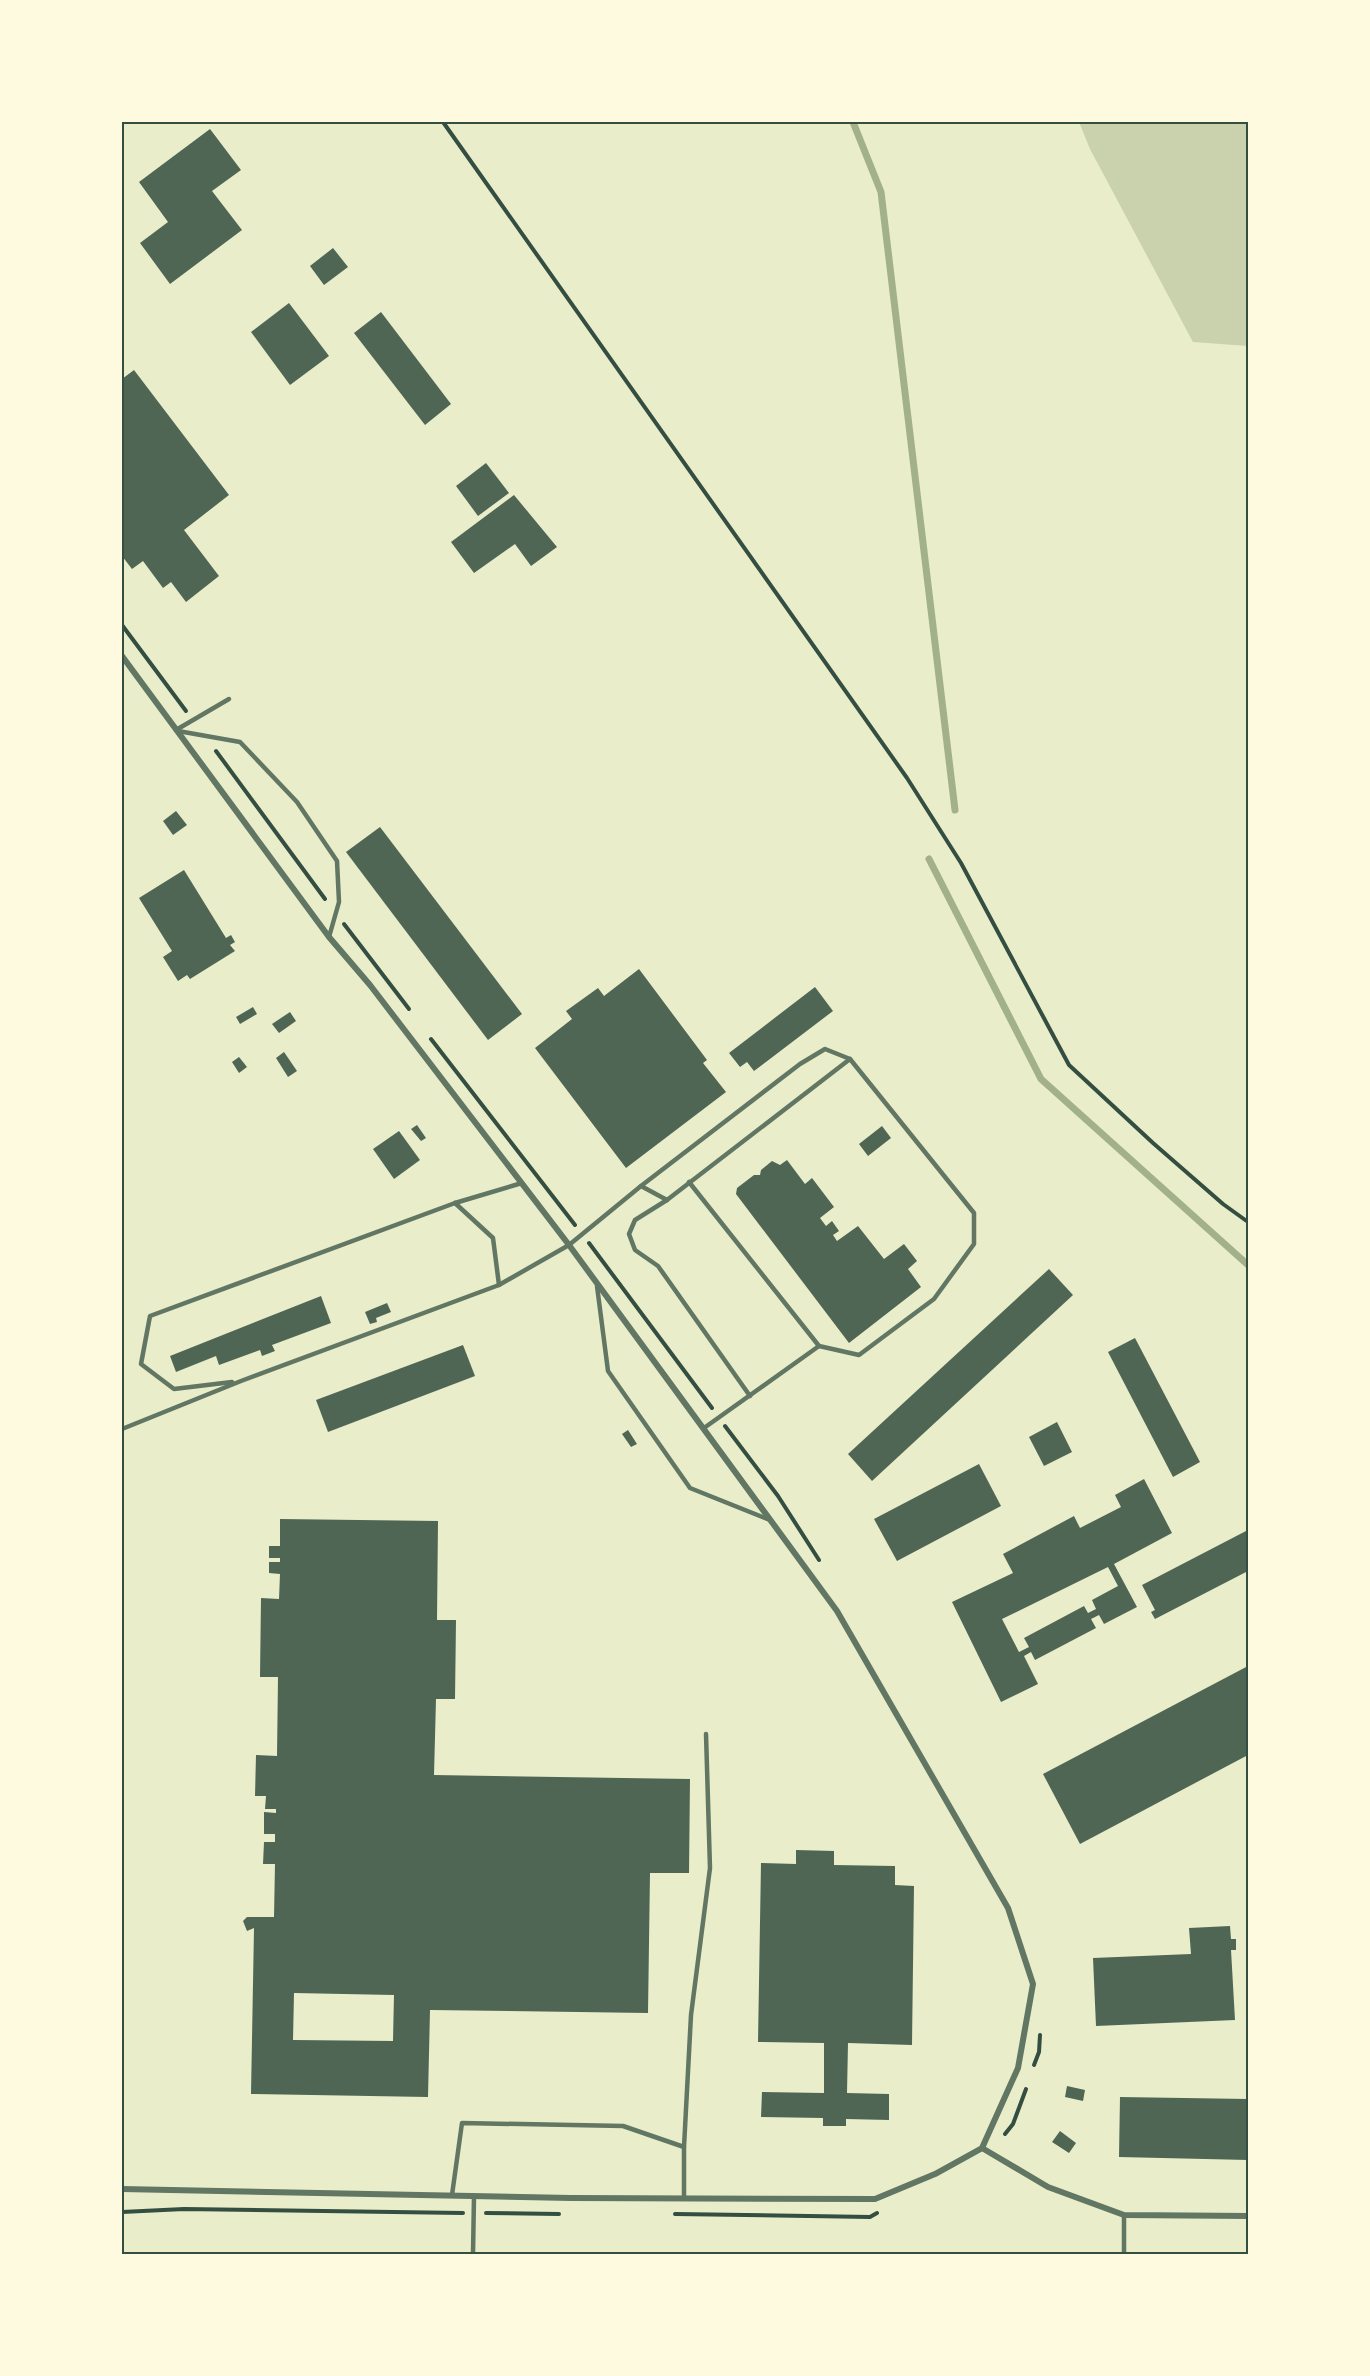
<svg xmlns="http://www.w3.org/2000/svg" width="1370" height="2376" viewBox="0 0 1370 2376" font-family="'Source Serif 4',serif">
  <rect width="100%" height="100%" fill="#e9edc9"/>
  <polygon fill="#cad2ad" points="1079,122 1248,122 1248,346 1193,342 1090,149"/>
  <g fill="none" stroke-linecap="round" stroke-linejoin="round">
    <g stroke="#a3b18a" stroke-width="7">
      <polyline points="853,122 881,192 955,810"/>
      <polyline points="929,859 1041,1079 1248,1265"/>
    </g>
  </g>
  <g fill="#4f6655" fill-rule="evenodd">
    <polygon points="210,129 241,170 212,191 242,230 170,284 140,243 168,222 139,182"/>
    <polygon points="333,248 348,267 324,285 310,266"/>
    <polygon points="289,303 329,356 290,385 251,332"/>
    <polygon points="381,312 451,404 425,425 354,333"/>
    <polygon points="134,370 229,495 184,530 219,576 186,602 171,582 163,588 143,561 132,569 122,556 122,379"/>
    <polygon points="486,463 509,493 478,516 456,486"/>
    <polygon points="514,495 557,547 531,566 515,544 474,573 451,542"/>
    <polygon points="176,811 187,825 173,835 163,821"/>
    <polygon points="380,827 522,1014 488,1040 346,852"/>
    <polygon points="184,870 226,938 231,935 235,942 230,945 235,951 190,979 187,975 178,981 163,957 172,951 139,898"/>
    <polygon points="639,969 707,1060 703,1063 726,1092 626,1168 535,1048 572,1019 566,1011 598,988 604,996"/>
    <polygon points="815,987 833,1011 754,1071 747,1062 740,1067 729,1053"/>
    <polygon points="253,1007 257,1014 240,1024 236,1017"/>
    <polygon points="290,1012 296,1021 279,1033 272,1024"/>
    <polygon points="284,1052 297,1071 288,1077 276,1058"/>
    <polygon points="239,1057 247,1067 239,1073 232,1062"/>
    <polygon points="417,1125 426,1138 421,1141 411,1129"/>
    <polygon points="882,1126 891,1138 868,1156 859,1144"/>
    <polygon points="399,1131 420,1160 394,1179 373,1149"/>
    <polygon points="787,1160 805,1184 812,1178 834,1207 820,1218 826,1226 832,1221 839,1231 833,1235 837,1241 858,1226 884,1259 904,1244 917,1261 908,1269 921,1287 849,1343 736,1194 737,1188 754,1175 760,1175 761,1170 772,1161 780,1165"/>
    <polygon points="1049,1269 1073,1295 872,1481 848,1454"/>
    <polygon points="321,1296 331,1323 272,1345 275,1351 262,1356 260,1350 219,1365 216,1356 176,1372 170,1356"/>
    <polygon points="387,1303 391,1312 376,1318 377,1322 370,1324 365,1312"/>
    <polygon points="1135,1338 1200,1462 1173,1477 1108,1352"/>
    <polygon points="463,1345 475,1376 328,1432 316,1400"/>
    <polygon points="1057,1422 1072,1452 1044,1466 1029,1437"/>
    <polygon points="628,1430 637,1444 631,1447 622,1434"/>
    <polygon points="979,1464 1001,1506 897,1561 874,1519"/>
    <path d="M 1144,1479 L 1172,1533 L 1114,1564 L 1137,1607 L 1104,1624 L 1099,1615 L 1091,1619 L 1096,1628 L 1035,1660 L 1031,1652 L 1024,1656 L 1038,1684 L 1001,1702 L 952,1602 L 1013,1573 L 1003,1554 L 1074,1516 L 1080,1528 L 1121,1507 L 1115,1495 ZM 1108,1567 L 1118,1586 L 1092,1600 L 1096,1609 L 1088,1613 L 1084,1606 L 1024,1638 L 1029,1647 L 1019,1652 L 1002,1619 Z"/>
    <path d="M 280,1519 L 438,1521 L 437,1620 L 456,1620 L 455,1699 L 436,1699 L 434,1775 L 690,1779 L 689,1873 L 650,1873 L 648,2013 L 430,2010 L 428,2097 L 251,2094 L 254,1928 L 247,1931 L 243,1921 L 247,1917 L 274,1917 L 275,1864 L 263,1864 L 264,1842 L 275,1842 L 275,1834 L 264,1834 L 264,1812 L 276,1813 L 276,1809 L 265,1809 L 266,1796 L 255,1796 L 256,1755 L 277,1756 L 278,1677 L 260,1677 L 261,1598 L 279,1599 L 280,1574 L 269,1573 L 269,1562 L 280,1562 L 280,1558 L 269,1558 L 269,1546 L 280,1546 ZM 294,1993 L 394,1995 L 393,2041 L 293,2040 Z"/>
    <polygon points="1246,1531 1248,1571 1155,1619 1151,1612 1155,1610 1142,1585"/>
    <polygon points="1248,1666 1248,1755 1080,1844 1043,1774"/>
    <polygon points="796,1850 834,1851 834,1865 895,1866 895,1885 914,1886 912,2045 848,2043 847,2093 889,2094 889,2120 846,2119 846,2126 823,2126 823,2118 761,2117 762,2092 824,2093 824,2043 758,2042 761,1863 796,1864"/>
    <polygon points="1230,1926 1231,1939 1236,1939 1236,1950 1231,1950 1235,2020 1096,2026 1093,1958 1191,1954 1189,1928"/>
    <polygon points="1067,2086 1085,2090 1083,2101 1065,2097"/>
    <polygon points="1120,2097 1248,2099 1248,2160 1119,2157"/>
    <polygon points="1060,2131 1076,2143 1069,2153 1052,2142"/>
  </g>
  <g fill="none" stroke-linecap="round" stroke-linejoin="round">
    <g stroke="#344e41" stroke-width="4">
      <polyline points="443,122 907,778 961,863 1069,1065 1153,1143 1223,1204 1248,1222"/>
      <polyline points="122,625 186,711"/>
      <polyline points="216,751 325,899"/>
      <polyline points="344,924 409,1009"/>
      <polyline points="431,1039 575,1225"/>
      <polyline points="589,1243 712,1408"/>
      <polyline points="725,1426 778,1496 819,1560"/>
      <polyline points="1034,2065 1039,2052 1040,2035"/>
      <polyline points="1005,2134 1013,2124 1026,2089"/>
      <polyline points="122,2212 184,2209 463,2213"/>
      <polyline points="486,2213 559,2214"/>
      <polyline points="675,2214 870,2217 877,2213"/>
    </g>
    <g stroke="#617663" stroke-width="4.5">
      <polyline points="176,730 229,699"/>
      <polyline points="178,731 240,742 297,802 337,861 339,902 329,937"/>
      <polyline points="689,1182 819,1346 704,1428"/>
      <polyline points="641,1186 800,1064 825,1049 850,1059 974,1213 974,1244 934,1299 859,1355 819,1346"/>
      <polyline points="667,1200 635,1220 629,1234 635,1250 658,1266 750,1396"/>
      <polyline points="455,1203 493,1238 499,1285"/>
      <polyline points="597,1286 608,1371 690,1488 770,1520"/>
      <polyline points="232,1382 174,1389 141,1364 150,1316 455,1203 522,1183"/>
      <polyline points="122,1429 241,1381 499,1285 569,1245 641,1186 667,1200 850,1059"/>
      <polyline points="684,2147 691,2015 710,1868 706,1734"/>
      <polyline points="452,2195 462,2123 623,2126 684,2147 684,2198"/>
      <polyline points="1124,2215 1124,2254"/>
      <polyline points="473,2254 474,2196"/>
    </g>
    <g stroke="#617663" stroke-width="6">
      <polyline points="122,656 329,937 370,985 569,1245 837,1611 1008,1908 1033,1984 1018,2068 982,2148 935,2174 875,2199 571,2198 122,2189"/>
      <polyline points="982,2148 1048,2187 1124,2215 1248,2216"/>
    </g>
  </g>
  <rect width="1370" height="2376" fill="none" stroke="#fefae0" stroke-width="246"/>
  <rect x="123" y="123" width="1124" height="2130" fill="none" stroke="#344e41" stroke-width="2"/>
</svg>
